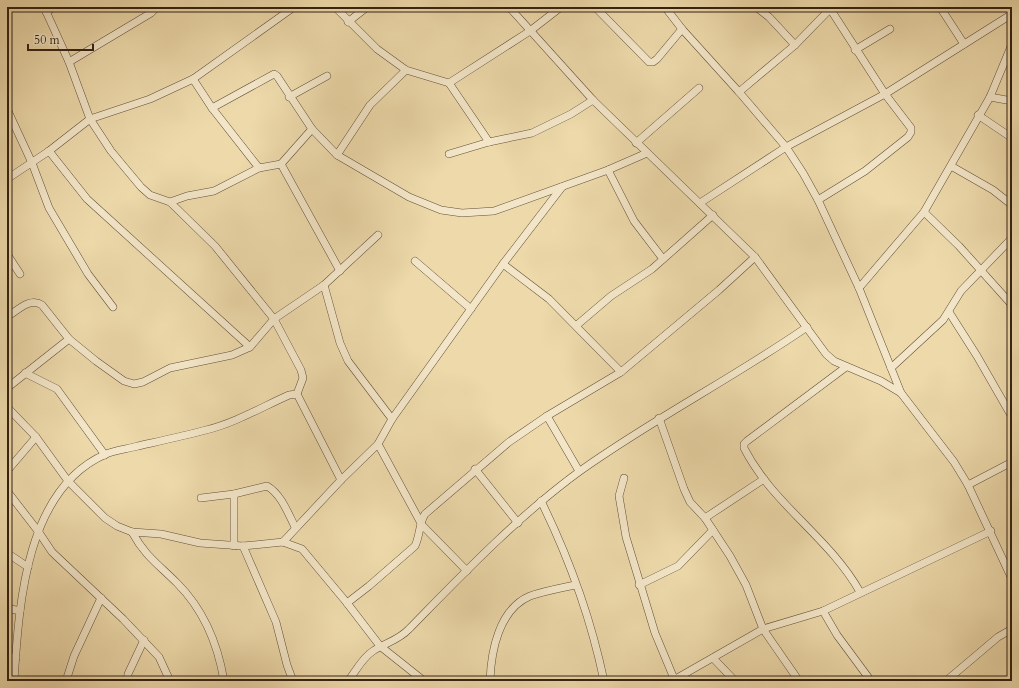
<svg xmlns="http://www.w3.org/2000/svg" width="1019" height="688" viewBox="0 0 1019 688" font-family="Cardo,serif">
  <rect width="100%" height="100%" fill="#edd9aa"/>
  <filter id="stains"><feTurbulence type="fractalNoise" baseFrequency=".005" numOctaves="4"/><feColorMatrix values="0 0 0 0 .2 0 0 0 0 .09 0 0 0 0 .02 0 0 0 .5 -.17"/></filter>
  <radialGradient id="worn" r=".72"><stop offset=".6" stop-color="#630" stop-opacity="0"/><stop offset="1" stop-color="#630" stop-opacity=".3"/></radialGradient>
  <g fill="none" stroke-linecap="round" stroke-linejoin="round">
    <g stroke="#624f3a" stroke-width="8">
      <g id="minor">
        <polyline points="44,7 69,62 90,119 111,151 141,187 150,195 170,202 215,246 274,319 301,370 303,378 297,394"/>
        <polyline points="335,7 377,49 406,70 449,83 530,31 561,7"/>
        <polyline points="509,7 593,100 755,257 826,354 834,361 881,381 901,393"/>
        <polyline points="595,7 649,62 653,62 657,59 682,29"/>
        <polyline points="665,7 682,29 739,92 786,147 803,173 818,200 859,288 901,393 954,462 968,485 1012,579"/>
        <polyline points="756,7 769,17 795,45"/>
        <polyline points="940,7 964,44"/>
        <polyline points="46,12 54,7"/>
        <polyline points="348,22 367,7"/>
        <polyline points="855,50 890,29"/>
        <polyline points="69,62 151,13 157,7"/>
        <polyline points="193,79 212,108 259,168 281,164 340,271"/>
        <polyline points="449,83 489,142"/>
        <polyline points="739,92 795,45 830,9"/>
        <polyline points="289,97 327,76"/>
        <polyline points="990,97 1012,101"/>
        <polyline points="212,108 274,74 277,76 312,129 337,155 409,197 441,210 462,213 494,211 608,170 647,153"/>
        <polyline points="7,109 32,163 49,208 88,274 113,307"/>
        <polyline points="978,115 1012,138"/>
        <polyline points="636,143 699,88"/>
        <polyline points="49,151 87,199 250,347"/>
        <polyline points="449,154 489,142 532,133 571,114 593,100"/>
        <polyline points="337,155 370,105 406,70"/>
        <polyline points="281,164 312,129"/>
        <polyline points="951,166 993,190 1012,205"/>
        <polyline points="608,170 634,221 663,259"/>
        <polyline points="7,179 49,151 90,119 150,99 193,79 294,7"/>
        <polyline points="818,200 865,171 908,137 911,132 911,128 885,94 829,7"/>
        <polyline points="170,202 187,196 214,191 259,168"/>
        <polyline points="700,203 786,147 885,94 1012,14"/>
        <polyline points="924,212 959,246 1012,305"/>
        <polyline points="7,254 20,274"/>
        <polyline points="415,261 471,309"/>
        <polyline points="503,264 549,299 621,372"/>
        <polyline points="324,285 340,343 348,361 392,419"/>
        <polyline points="859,288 924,212 990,97 1012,44"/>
        <polyline points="949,312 977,356 1012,417"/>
        <path d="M 7,317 C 18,310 30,297 42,305 L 69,339 L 96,361 L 124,381 L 134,384 L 143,382 L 170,368 L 232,355 L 250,347 L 274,319 L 324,285 L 378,235"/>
        <polyline points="577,325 611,296 652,269 713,215"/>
        <path d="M 846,367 L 747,441 L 744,444 L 744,448 C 773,505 829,537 860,592"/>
        <polyline points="891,368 943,320 961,291 1012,238"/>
        <polyline points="25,373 57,389 105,455"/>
        <polyline points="7,388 69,339"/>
        <polyline points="7,407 36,437 68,481 105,518 117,526 132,532 161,534 200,543 243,546 283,542 302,549 347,603 380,646 424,681"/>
        <polyline points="547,416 579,471"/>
        <polyline points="659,418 684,489 690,502 705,518 730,556 746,585 763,629 799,681"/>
        <polyline points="378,444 422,525 467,571"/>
        <polyline points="475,469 518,523"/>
        <polyline points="7,471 36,437"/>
        <polyline points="624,478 619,496 626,537 655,633 675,681"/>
        <polyline points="968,485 1012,462"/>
        <polyline points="7,491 38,531 52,552 123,619 159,657 170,681"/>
        <polyline points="234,494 234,546"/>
        <path d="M 201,498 L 234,494 L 267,486 C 281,494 288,513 295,527"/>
        <path d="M 541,501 C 569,558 591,619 604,681"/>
        <polyline points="705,518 764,479"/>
        <path d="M 132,532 C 145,556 158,564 177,583 C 203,609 218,645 224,681"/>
        <polyline points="283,542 341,480 378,444 392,419 503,264 562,187"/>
        <polyline points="243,546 276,622 287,665 293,681"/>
        <polyline points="7,553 28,567"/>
        <polyline points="639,585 678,566 713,530"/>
        <path d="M 347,603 L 369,586 L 415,546 C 420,536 419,523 425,514 L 509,442 L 547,416 L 621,372 L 719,290 L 755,257"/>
        <polyline points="7,608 20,611"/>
        <polyline points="823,611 837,635 871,681"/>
        <polyline points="7,657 16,658"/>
        <polyline points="713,658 735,681"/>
        <path d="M 14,681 C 19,606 25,489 106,454 C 116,450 127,449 138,446 C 160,441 183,436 206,430 C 235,423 262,407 289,395 L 297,394 L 341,480"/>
        <polyline points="66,681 74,656 101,598"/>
        <polyline points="127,681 128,674 144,640"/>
        <path d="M 348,681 C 356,671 362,658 373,651 C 385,643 399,640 409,629 C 463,574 517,517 580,471 C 653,419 733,378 807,327"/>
        <path d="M 490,681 C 491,651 499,609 530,596 C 544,591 561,588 575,585"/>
        <polyline points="672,681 763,629 823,611 991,531"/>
        <polyline points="946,681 998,637 1012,629"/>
      </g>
    </g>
    <use href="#minor" stroke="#f3e6c8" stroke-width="7"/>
  </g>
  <rect width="1019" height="688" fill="none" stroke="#edd9aa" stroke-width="24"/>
  <rect x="8" y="8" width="1003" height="672" fill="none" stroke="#332114" stroke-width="2"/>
  <rect x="12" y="12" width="995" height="664" fill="none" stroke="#332114"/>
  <path d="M28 44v6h65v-6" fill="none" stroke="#332114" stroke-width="2"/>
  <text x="34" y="44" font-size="12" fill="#332114" stroke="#f3e6c8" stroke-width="3" paint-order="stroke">50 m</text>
  <rect width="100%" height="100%" filter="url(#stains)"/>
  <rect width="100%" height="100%" fill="url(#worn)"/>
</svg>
